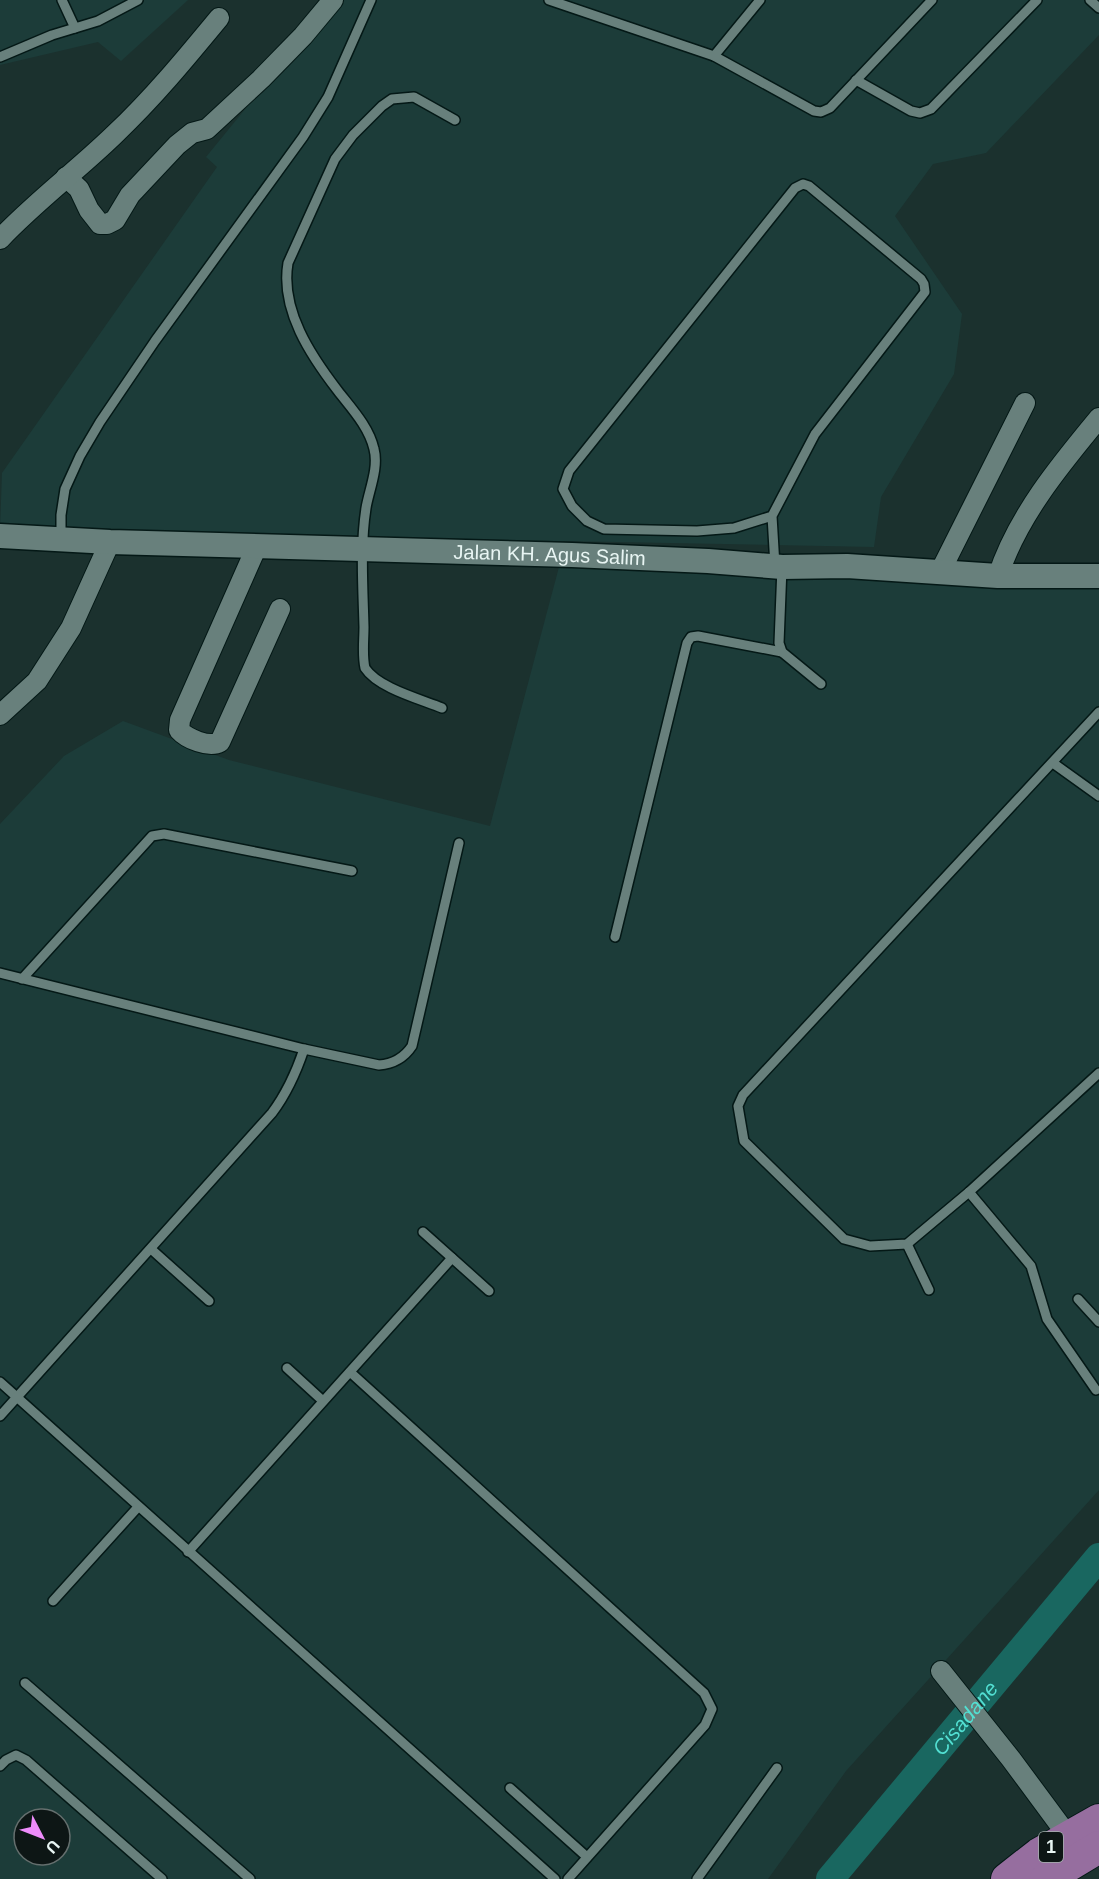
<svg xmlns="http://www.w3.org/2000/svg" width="1099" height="1879" viewBox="0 0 1099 1879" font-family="Arial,sans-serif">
  <rect width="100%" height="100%" fill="#1b312e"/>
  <g fill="#1c3c39" fill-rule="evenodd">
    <polygon points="0,0 188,0 121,61 98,42 0,65"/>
    <polygon points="334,0 1099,0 1099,35 986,153 933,164 895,216 962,314 954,374 881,497 874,547 0,530 2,473 217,167 206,157"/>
    <path d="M 872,566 L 1099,580 L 1099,1490 L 846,1771 L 768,1879 L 0,1879 L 0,824 L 64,756 L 123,721 L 229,760 L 490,826 L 559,567 ZM 24,1819 L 60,1819 L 60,1855 L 24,1855 Z"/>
  </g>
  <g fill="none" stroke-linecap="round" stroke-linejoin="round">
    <path stroke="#196760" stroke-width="28" id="s1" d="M 830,1879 L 1099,1557"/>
    <g stroke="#041816" stroke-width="12">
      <g id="service">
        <polyline points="62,0 75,28"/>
        <polyline points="549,0 714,56 814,111 821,112 830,108 932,0"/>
        <polyline points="1090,0 1099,8"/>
        <polyline points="714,56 760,0"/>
        <polyline points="0,57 52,35 98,21 138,0"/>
        <polyline points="856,80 911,111 920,113 931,109 1037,0"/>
        <polyline points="772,516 734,528 697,531 604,529 587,521 572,506 563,489 569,471 795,188 803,184 809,186 921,279 924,284 925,292 815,434 772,516 775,566"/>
        <polyline points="61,537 61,515 65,489 80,456 100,422 155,341 303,137 328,97 371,0"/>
        <polyline points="782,567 779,643 782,652 821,684"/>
        <path d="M 442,708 C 420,699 378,688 365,668 C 362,655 364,640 364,627 C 363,588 360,547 366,508 C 369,490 379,468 374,449 C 369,427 352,409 338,391 C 311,356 280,310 288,263 L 335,159 L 353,135 L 382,106 L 392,99 L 414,97 L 455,120"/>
        <polyline points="1099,712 743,1095 738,1106 744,1141 844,1239 870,1246 907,1244 969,1192 1099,1073"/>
        <polyline points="1053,763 1099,796"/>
        <polyline points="615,937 687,643 691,637 698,636 782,652"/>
        <path d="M 0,973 L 304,1049 L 379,1065 C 393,1064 404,1058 412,1046 L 459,843"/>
        <polyline points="22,979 152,836 164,834 352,871"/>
        <polyline points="969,1192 1031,1266 1047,1319 1096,1390"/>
        <polyline points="423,1232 489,1291"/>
        <polyline points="907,1244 929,1290"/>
        <polyline points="151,1249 209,1301"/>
        <polyline points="1078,1299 1099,1322"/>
        <polyline points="287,1368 323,1401"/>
        <polyline points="350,1372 704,1693 712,1709 705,1725 568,1879"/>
        <polyline points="0,1382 555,1879"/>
        <path d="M 0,1416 L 272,1113 C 287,1093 296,1073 304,1049"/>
        <polyline points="188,1552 452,1258"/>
        <polyline points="53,1601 138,1507"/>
        <polyline points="25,1683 250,1879"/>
        <polyline points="0,1766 6,1760 16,1755 26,1760 162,1879"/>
        <polyline points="510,1788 587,1857"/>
        <polyline points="697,1879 777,1768"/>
      </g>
    </g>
    <g stroke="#041816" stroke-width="22">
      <g id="minor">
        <polyline points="66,177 79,189 89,210 100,224 107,224 115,220 130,195 177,145 192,133 207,129 261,79 303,36 333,0"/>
        <path d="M 0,239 C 36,201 78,170 115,134 C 153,98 186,58 219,18"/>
        <path d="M 257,546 L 180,720 L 179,730 C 187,739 209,748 220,742 L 280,609"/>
        <polyline points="940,572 1025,403"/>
        <path d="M 998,576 C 1017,517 1060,465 1099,418"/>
        <polyline points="0,715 37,681 71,628 110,542"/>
        <polyline points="941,1671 1011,1759 1068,1836"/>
      </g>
    </g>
    <g stroke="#041816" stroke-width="27">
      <g id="tertiary">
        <path id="s2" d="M 0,536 L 110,542 L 572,555 L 708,561 L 782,567 L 847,566 L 998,576 L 1099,576"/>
      </g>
    </g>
    <g stroke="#041816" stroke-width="34">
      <g id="trunk">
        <polyline points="1007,1879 1039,1854 1099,1820"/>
        <polyline points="1046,1879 1099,1847"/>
      </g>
    </g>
    <use href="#service" stroke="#68807c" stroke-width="9"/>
    <use href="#minor" stroke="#68807c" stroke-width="20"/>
    <use href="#tertiary" stroke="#68807c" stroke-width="24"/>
    <use href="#trunk" stroke="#966e9f" stroke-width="32"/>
  </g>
  <g text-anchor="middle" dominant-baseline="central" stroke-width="4.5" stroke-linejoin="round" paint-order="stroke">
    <rect fill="#0d1615" stroke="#a6b2b0" stroke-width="1.5" x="1039" y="1832" width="24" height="30" rx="4.5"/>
    <g font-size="18" font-weight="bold" fill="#e8f5f3">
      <text x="1051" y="1847">1</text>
    </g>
    <g font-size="20" fill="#e8f5f3" stroke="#0d1615">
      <text stroke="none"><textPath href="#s2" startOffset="550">Jalan KH. Agus Salim</textPath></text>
    </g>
    <g font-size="21" font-style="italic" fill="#52dfd2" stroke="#0d1615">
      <text stroke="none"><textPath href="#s1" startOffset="210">Cisadane</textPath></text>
    </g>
  </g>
  <g transform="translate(42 1837) rotate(132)"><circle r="28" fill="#0d1615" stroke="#656f6e" stroke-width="1.5"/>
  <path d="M0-4.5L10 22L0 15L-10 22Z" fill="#ed8cfa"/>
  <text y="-9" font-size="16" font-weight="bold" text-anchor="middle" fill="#e8f5f3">U</text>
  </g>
</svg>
